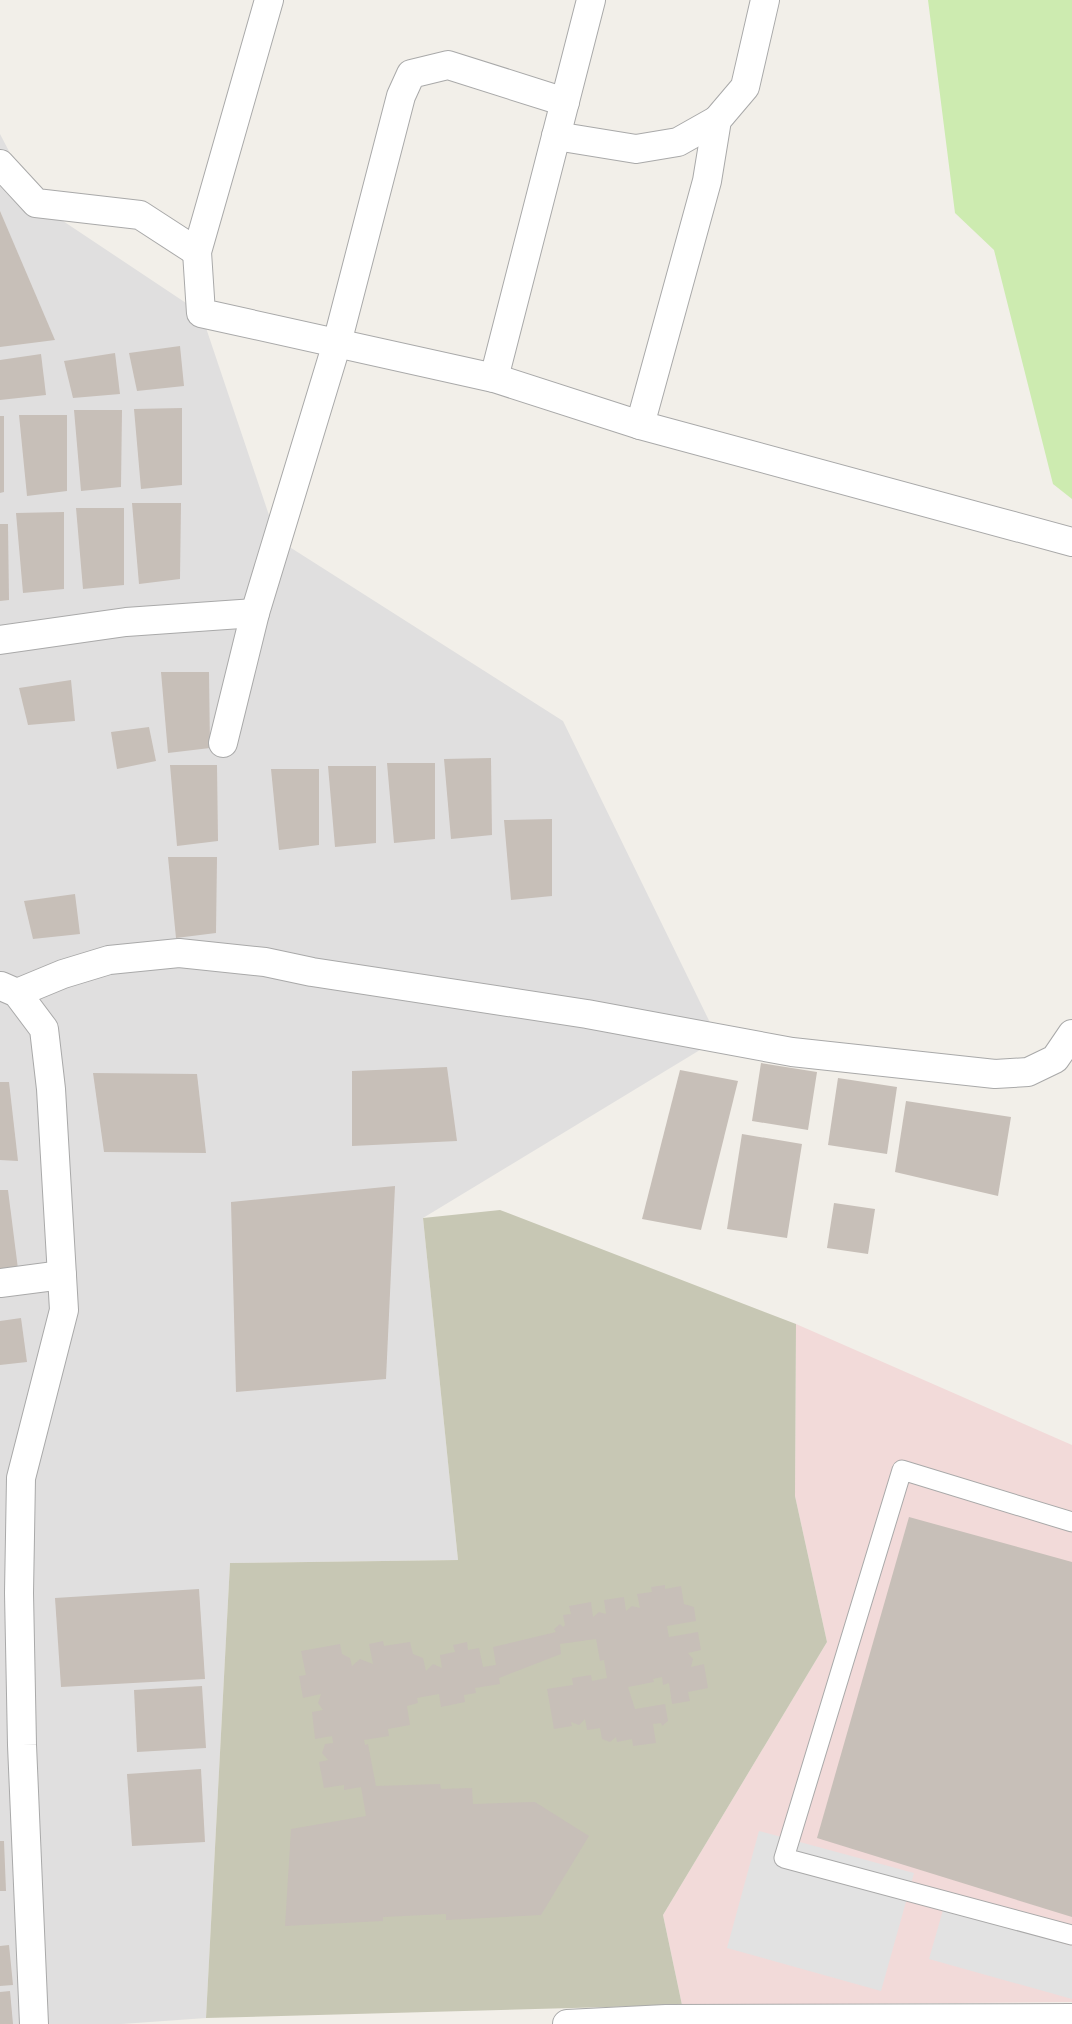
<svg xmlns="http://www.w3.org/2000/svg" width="1072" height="2024" viewBox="0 0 1072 2024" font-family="'Noto Sans',sans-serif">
  <rect width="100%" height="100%" fill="#f2efe9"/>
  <polygon fill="#e0dfdf" points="0,134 36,203 201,313 277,539 563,721 718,1039 423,1218 458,1560 230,1563 206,2018 122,2024 0,2024"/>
  <polygon fill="#f2dad9" points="796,1324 1072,1445 1072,2002 682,2005 663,1915 827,1642 795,1496"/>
  <polygon fill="#c7c7b4" points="500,1210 796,1324 795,1496 827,1642 663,1915 682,2005 206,2018 230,1563 458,1560 423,1218"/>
  <polygon fill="#cdebb0" points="928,0 1072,0 1072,499 1053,484 994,250 955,213"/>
  <g fill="#e2e2e2">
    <polygon points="759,1831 914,1873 881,1991 727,1948"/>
    <polygon points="943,1910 1072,1946 1072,1999 929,1959"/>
  </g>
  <g fill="#c7bfb8">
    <polygon points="0,211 55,340 0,347"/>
    <polygon points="180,346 184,386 137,391 129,353"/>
    <polygon points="115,353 120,394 73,398 64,361"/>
    <polygon points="41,354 46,395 0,400 0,360"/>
    <polygon points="182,408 182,485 141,489 134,409"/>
    <polygon points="74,410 122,410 121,487 81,491"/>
    <polygon points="19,415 67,415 67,491 27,496"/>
    <polygon points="0,416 4,416 4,492 0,493"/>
    <polygon points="132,503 181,503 180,579 139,584"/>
    <polygon points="76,508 124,508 124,585 83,589"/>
    <polygon points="64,512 64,589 23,593 16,513"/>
    <polygon points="0,524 8,524 9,600 0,601"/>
    <polygon points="161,672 209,672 210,748 168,753"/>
    <polygon points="71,680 75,721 28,725 19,688"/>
    <polygon points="149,727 156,761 117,769 111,732"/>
    <polygon points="491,758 492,835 451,839 444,759"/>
    <polygon points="387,763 435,763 435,839 394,843"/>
    <polygon points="170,765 217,765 218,841 177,846"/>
    <polygon points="328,766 376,766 376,843 335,847"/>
    <polygon points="271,769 319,769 319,845 279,850"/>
    <polygon points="552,819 552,896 511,900 504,820"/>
    <polygon points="168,857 217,857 216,933 176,938"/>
    <polygon points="75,894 80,934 33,939 24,901"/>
    <polygon points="761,1063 817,1072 808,1130 752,1121"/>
    <polygon points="447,1067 457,1141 352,1146 352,1071"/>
    <polygon points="680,1070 738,1081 701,1230 642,1219"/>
    <polygon points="93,1073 197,1074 206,1153 104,1152"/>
    <polygon points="838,1078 897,1087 887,1154 828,1145"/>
    <polygon points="0,1082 9,1082 18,1161 0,1160"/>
    <polygon points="906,1101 1011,1117 998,1196 895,1172"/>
    <polygon points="742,1134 802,1144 787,1238 727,1229"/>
    <polygon points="395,1186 386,1379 236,1392 231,1202"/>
    <polygon points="0,1190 8,1190 18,1269 0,1269"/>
    <polygon points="834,1203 875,1209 868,1254 827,1248"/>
    <polygon points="21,1318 27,1362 0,1365 0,1321"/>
    <polygon points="909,1517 1072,1562 1072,1917 817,1838"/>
    <polygon points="665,1585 665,1589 681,1586 684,1604 694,1607 696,1621 667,1626 669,1637 698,1632 701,1650 688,1653 693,1659 691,1667 704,1664 708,1688 688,1692 690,1701 672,1704 669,1683 663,1685 662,1677 653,1679 654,1682 628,1687 635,1709 665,1704 668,1721 662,1726 661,1723 653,1724 656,1743 633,1746 632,1739 617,1742 616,1737 610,1742 602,1739 600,1728 587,1730 585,1719 579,1725 571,1722 572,1726 554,1729 547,1689 573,1685 572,1678 591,1675 592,1681 607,1678 604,1660 600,1661 596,1639 560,1644 561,1654 499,1678 500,1684 475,1688 476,1693 464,1695 465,1702 441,1707 439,1694 417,1698 418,1703 407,1706 410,1725 388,1729 389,1736 364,1740 365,1745 368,1744 376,1786 440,1784 441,1789 472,1788 473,1804 535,1802 589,1836 541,1915 446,1920 446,1914 383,1917 383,1921 285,1926 291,1829 366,1816 361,1787 344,1790 344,1785 324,1788 319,1762 328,1760 322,1753 325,1744 333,1743 332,1736 315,1739 312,1712 323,1710 318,1703 321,1694 303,1698 299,1676 306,1675 301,1651 340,1644 342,1654 350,1658 352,1666 360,1659 373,1664 369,1644 383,1641 384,1646 410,1642 413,1654 423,1658 426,1671 433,1664 442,1668 440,1655 455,1652 453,1645 467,1642 468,1650 479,1648 483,1667 496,1665 493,1647 556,1632 554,1629 560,1624 563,1627 565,1625 563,1615 571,1614 569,1606 591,1602 593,1617 599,1612 606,1614 604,1600 624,1597 626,1611 632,1606 640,1608 637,1594 652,1592 651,1587"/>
    <polygon points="199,1589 205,1679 61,1687 55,1598"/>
    <polygon points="202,1686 206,1748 137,1752 134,1690"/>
    <polygon points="201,1769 205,1842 132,1846 127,1774"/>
    <polygon points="0,1841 4,1841 6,1891 0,1891"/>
    <polygon points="9,1945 13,1985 0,1986 0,1946"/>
    <polygon points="10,1991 13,2024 0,2024 0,1992"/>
  </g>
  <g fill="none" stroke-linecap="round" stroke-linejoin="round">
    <g stroke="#a9a9a9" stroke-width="21">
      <polyline id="lane" points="1072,1522 902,1470 784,1858 1072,1935"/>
    </g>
    <g stroke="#a9a9a9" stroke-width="30">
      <g id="street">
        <polyline points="269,0 197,252 201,313 494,378 640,425 1072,542"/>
        <polyline points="556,136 636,149 678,142 717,120"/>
        <polyline points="0,164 36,203 140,215 197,252"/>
        <polyline points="494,378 591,0"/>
        <polyline points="640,425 707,181 717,120 745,87 765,0"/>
        <polyline points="0,640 126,622 255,613"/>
        <polyline points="223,743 255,613 337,343 401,96 411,74 448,65 565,102"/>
        <polyline points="1,986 17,993 44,1029 51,1089 64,1310 21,1478 19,1593 22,1745 34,2024"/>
        <polyline points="17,993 63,974 109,960 179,953 265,962 312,972 587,1014 792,1052 995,1074 1028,1072 1055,1059 1072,1034"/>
        <polyline points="0,1283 62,1275"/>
        <polyline points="567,2024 666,2019 1072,2018"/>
      </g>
    </g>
    <use href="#lane" stroke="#fff" stroke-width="19"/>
    <use href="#street" stroke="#fff" stroke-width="28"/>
  </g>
</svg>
